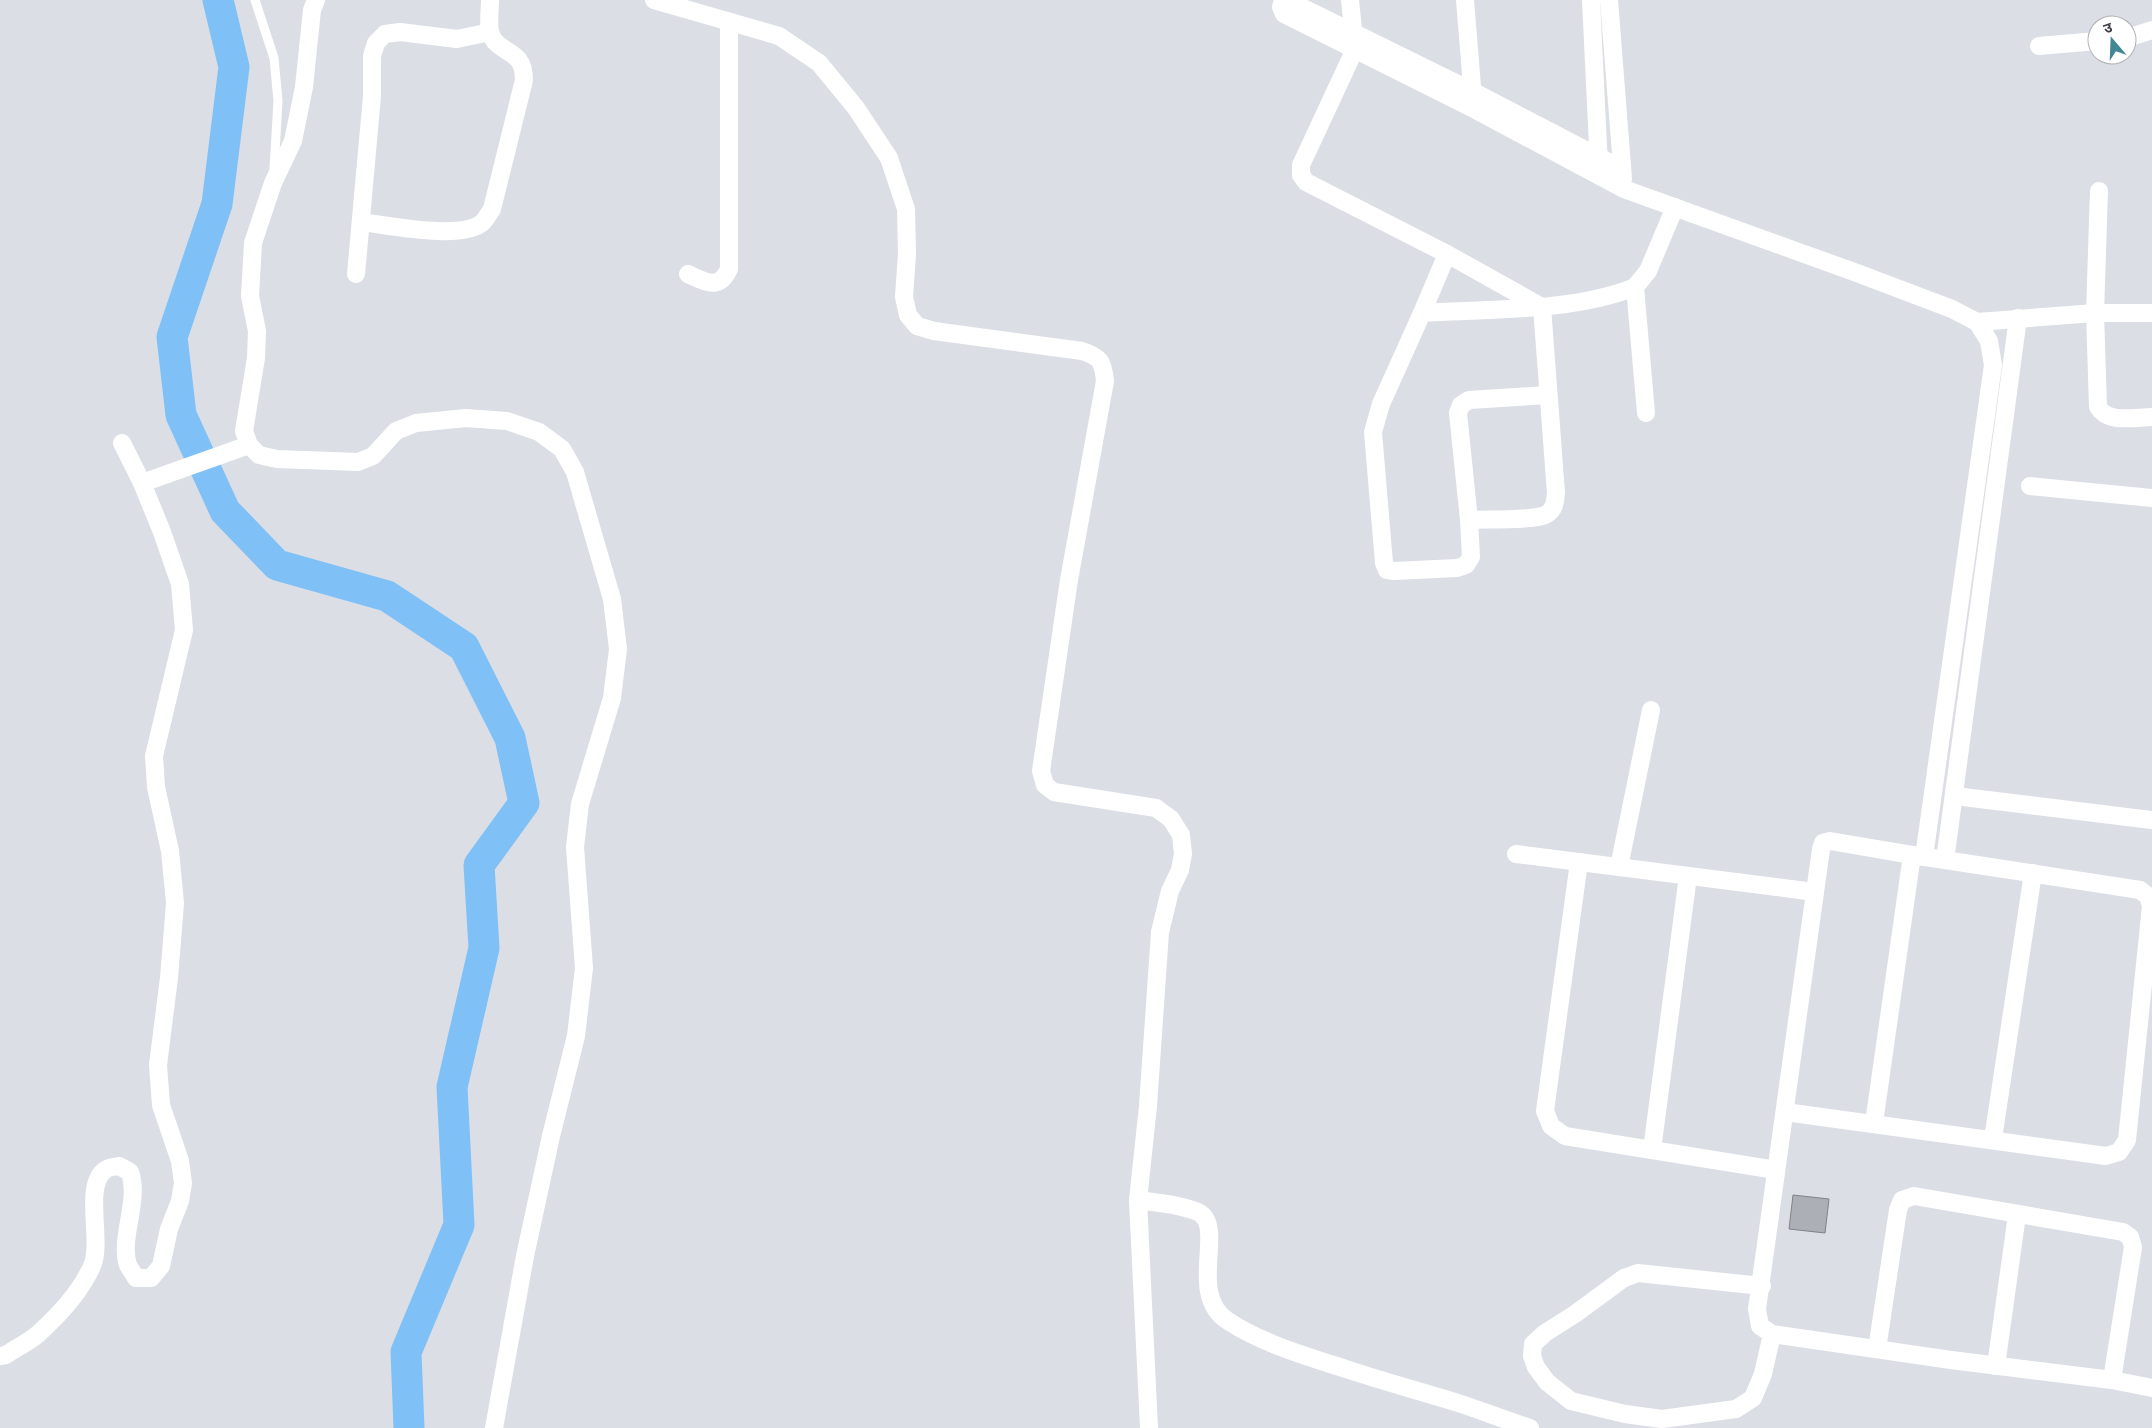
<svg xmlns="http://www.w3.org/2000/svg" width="2152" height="1428" viewBox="0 0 2152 1428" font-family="'Noto Sans','Noto Sans Devanagari',sans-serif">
  <rect width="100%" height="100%" fill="#dcdee6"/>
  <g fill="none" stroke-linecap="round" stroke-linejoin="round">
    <polyline stroke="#7fc1f6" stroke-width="31" points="218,0 234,67 217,204 172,337 181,415 225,511 277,565 387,596 464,647 510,738 524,803 479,865 484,948 452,1087 459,1225 406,1352 409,1428"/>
  </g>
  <polygon fill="#adafb6" stroke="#818289" points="1793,1195 1829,1199 1825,1233 1789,1229"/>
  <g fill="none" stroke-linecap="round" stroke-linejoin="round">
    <polyline stroke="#fff" stroke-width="9" points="255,0 274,58 278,101 274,169"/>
    <g stroke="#fff" stroke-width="18">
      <polyline points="316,0 312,10 304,87 293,141 273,183 253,243 250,296 257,331 256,358 244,431 249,445 259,455 277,459 358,462 373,456 396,431 416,423 466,418 507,421 539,432 562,449 575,472 612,599 618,649 612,698 580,804 575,847 584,968 576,1036 551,1136 525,1256 494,1428"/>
      <path d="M 654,0 L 779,36 L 819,63 L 856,108 L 889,158 L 906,209 L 907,254 L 904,297 L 908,315 L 917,326 L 934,331 L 1082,351 C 1101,357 1103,362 1105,381 L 1069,580 L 1041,771 L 1045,785 L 1054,792 L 1156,808 L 1171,819 L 1181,835 L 1183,854 L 1180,870 L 1170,891 L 1160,932 L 1148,1106 L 1138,1200 C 1157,1203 1180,1204 1198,1212 C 1227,1226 1186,1294 1228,1321 C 1263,1344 1306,1356 1346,1369 C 1382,1381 1419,1391 1455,1402 C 1480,1410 1505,1420 1530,1428"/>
      <path d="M 1350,0 L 1355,49 L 1301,165 L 1301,175 L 1306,182 L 1447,254 L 1542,307 L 1556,493 C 1555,501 1555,509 1547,514 C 1536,521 1485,519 1469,520"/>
      <polyline points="1465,0 1473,99"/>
      <polyline points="1591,0 1599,167"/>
      <polyline points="1609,0 1623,179"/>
      <polyline points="2127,38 2152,30"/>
      <polyline points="2039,46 2097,41"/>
      <polyline points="1622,169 1472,91 1291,2 1282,4 1281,7 1284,14 1474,109 1624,189 1857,273 1952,309 1977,322 1989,341 1993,365 1924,857"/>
      <path d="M 2099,191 L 2095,313 L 2098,407 C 2108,424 2135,417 2152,417"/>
      <path d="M 361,222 C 388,225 463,241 483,222 C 487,218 489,213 492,209 L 524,80 C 524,46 497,56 490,32 C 488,22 490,10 490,0"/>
      <polyline points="356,274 372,96 372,56 376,43 385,34 400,32 457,39 490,32"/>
      <path d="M 688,274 C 705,282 719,291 729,269 L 729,22"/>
      <polyline points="1422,313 1447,254"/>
      <polyline points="1977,322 2095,313 2152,313"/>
      <path d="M 1548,395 L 1469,400 L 1461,405 L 1458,413 L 1469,520 L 1471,557 L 1466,565 L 1457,568 L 1394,571 L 1387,570 L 1384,563 L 1373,432 L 1381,404 L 1422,313 C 1488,309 1573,312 1635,287"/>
      <polyline points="1646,413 1635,287 1648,271 1675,207"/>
      <polyline points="142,483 249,445"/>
      <polyline points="2030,486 2152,498"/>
      <polyline points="1955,796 2152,820"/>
      <polyline points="1516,854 1815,892"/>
      <polyline points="1945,860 2018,318"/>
      <polyline points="1579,862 1545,1111 1551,1126 1565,1136 1776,1170"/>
      <polyline points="1619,867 1651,710"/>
      <polyline points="1785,1112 2106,1156 2119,1152 2127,1140 2151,906 2148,896 2140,890 1912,855 1830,841 1823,843 1821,849 1757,1309 1760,1326 1772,1334 1951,1360 2112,1380 2152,1388"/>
      <polyline points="1874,1123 1912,855"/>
      <polyline points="1993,1139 2033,873"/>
      <polyline points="1652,1150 1688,876"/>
      <polyline points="1138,1200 1149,1428"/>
      <polyline points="1762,1286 1638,1273 1624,1278 1575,1314 1545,1333 1533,1344 1532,1356 1536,1367 1547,1382 1571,1401 1625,1414 1662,1419 1736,1409 1753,1398 1763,1374 1772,1334"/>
      <polyline points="1877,1349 1898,1210 1902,1200 1914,1196 2123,1232 2130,1237 2133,1247 2112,1380"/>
      <path d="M 0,1356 L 6,1355 C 16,1348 29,1342 38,1334 C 58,1316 81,1291 92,1266 C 103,1242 83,1186 105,1170 C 108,1167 114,1167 119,1166 L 130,1172 C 140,1201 119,1239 128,1265 C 130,1269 134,1274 136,1278 L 151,1278 L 161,1266 L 169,1229 L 180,1201 L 183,1183 L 180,1161 L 161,1105 L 158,1065 L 169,978 L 175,903 L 170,851 L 156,787 L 154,756 L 184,630 L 180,584 L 162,532 L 142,483 L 122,443"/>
      <polyline points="1996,1366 2017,1215"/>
    </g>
  </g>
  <g transform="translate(2112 40) rotate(341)"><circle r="24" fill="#ffffff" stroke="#b1b1b3"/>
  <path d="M0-4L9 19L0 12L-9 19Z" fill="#428894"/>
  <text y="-8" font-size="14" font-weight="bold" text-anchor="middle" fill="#3c3d40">उ</text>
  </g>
</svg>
